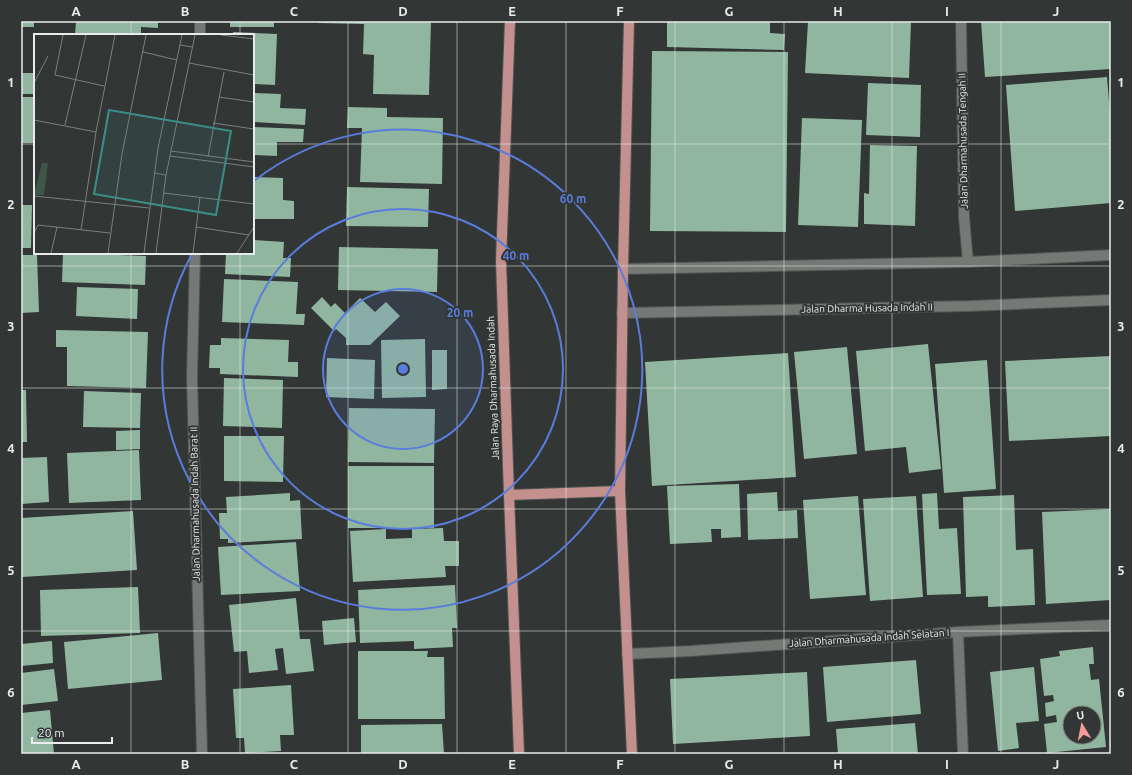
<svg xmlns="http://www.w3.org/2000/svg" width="1132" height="775" viewBox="0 0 1132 775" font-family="Ubuntu,sans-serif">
  <rect width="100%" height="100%" fill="#323634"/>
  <g fill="#90b6a0" fill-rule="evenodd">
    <rect x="21" y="21" width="13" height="6"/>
    <polygon points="76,21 158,21 158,28 141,27 141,35 75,35"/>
    <rect x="230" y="21" width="44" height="6"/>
    <polygon points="318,21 431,21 429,95 373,94 374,55 363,54 364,24 318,23"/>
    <polygon points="667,21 770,21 770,33 785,34 784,50 667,47"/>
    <polygon points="808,21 911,21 909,78 805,73"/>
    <polygon points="981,21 1111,21 1111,69 985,77"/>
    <polygon points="233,32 277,34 275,85 253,84 253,35 233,35"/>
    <polygon points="652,51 788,52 786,232 650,231"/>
    <rect x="21" y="73" width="14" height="21"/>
    <polygon points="1107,77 1111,125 1111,203 1015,211 1006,85"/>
    <polygon points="868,83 921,85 920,137 866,135"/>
    <polygon points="253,93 281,94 280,108 306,109 305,125 253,122"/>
    <rect x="21" y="97" width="14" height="46"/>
    <polygon points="348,107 387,108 387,117 443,118 442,184 360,182 362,128 347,128"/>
    <polygon points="802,118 862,120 858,227 798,225"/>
    <polygon points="253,127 304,129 303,142 277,142 277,156 253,155"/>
    <polygon points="870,145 917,146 915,226 864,224 864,193 869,194"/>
    <polygon points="253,177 283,178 283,200 294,201 294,219 253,219"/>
    <polygon points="347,187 429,189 428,227 346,226"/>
    <polygon points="21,205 32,205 31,248 21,248"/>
    <polygon points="253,240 284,242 283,258 291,258 290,277 225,274 226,253 253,253"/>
    <polygon points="339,247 438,249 437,292 338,290"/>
    <polygon points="63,253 146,256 145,285 62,282"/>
    <polygon points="21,255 37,255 39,312 21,313"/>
    <polygon points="224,279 298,282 296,314 305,314 304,325 222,322"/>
    <polygon points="77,287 138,289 137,319 76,316"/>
    <polygon points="322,297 331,307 335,303 345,313 360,298 375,312 386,302 400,316 370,345 346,345 346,338 336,329 334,331 311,308"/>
    <polygon points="56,330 148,332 146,388 67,386 67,347 56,347"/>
    <polygon points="221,338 289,340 288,362 298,362 298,377 220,374 220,368 209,368 210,345 221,345"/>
    <polygon points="425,339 426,397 382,398 381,340"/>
    <polygon points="928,344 941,469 909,473 906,447 865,451 856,351"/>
    <polygon points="847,347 857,454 804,459 794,352"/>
    <polygon points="432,350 447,350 447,389 432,390"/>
    <polygon points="788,353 796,477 652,486 645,362"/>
    <polygon points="1111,356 1111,436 1009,441 1005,361"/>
    <polygon points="327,358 375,360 374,399 326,397"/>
    <polygon points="987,360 996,489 944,493 935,364"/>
    <polygon points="224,378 283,380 282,428 223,426"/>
    <polygon points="21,390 26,390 27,442 21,442"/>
    <polygon points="84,391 141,393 140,428 83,427"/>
    <polygon points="349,408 435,409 434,463 348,462"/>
    <polygon points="140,430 140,449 116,450 116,431"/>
    <polygon points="224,436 284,436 283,482 224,481"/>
    <polygon points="139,450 141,500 69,503 67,453"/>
    <polygon points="47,457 49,502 21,504 21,458"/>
    <rect x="348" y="466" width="86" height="62"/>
    <polygon points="739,484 741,537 721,538 721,529 711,529 712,542 670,544 667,486"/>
    <polygon points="777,492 778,511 797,510 798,538 748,540 747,494"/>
    <polygon points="290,493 290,501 300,500 302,539 228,543 228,539 220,539 219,513 227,513 226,497"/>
    <polygon points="937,493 939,529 957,528 961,594 927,595 922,494"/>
    <polygon points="1014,495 1016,550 1033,549 1035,605 988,607 988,596 966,597 963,497"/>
    <polygon points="858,496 866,595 810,599 803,500"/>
    <polygon points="916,496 923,597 870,601 863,499"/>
    <polygon points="1111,509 1111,600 1046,604 1042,512"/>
    <polygon points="133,511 137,570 22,577 21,518"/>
    <polygon points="443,528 444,541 459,541 459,566 445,566 446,577 353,582 350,531 386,529 386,539 412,538 412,529"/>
    <polygon points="296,542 300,591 221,595 218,547"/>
    <polygon points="455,585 457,628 452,628 453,647 414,649 414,641 360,643 358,590"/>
    <polygon points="138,587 140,633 41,636 40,590"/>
    <polygon points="296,598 300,639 310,639 314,671 286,674 283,648 275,649 278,670 249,673 247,651 234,652 229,605"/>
    <polygon points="354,618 356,642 324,645 322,621"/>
    <polygon points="158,633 162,680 68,689 64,642"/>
    <polygon points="52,641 53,663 21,666 21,644"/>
    <path d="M 1093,647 L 1094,664 L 1089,664 L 1091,680 L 1099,679 L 1106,747 L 1047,753 L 1044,724 L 1057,722 L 1056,715 L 1046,717 L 1045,703 L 1054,701 L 1053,695 L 1044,696 L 1040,659 L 1060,656 L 1059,651 ZM 1070,713 L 1094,713 L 1094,737 L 1070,737 Z"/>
    <polygon points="358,651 428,651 427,657 444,657 445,719 358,719"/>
    <polygon points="916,660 921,714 827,722 823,667"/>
    <polygon points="1034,667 1039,721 1016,723 1019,748 998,751 990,672"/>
    <polygon points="54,669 58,701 21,705 21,673"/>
    <polygon points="807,672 810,736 673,744 670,679"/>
    <polygon points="291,685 294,735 280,735 281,751 245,753 244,738 236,738 233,689"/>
    <polygon points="50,710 54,754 21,754 21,713"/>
    <polygon points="915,723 918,754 838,754 836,729"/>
    <polygon points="442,724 444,754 361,754 361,725"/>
  </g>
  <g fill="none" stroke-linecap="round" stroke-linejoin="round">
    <g stroke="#505451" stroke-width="12">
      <g id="minor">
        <polyline points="961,21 964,217 968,262"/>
        <polyline points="200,35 200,21"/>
        <polyline points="195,253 192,377 202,754"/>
        <polyline points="623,269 968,262 1111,255"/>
        <polyline points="622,313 970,306 1111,300"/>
        <polyline points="958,632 963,754"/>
        <polyline points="627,654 691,651 958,632 1111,625"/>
      </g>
    </g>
    <g stroke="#505451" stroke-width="12">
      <g id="major">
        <polyline points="510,21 501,261 509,495 519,754"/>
        <polyline points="629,21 623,269 620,491 632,754"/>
        <polyline points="509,495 620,491"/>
      </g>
    </g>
    <use href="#minor" stroke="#747976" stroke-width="10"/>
    <use href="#major" stroke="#c3908e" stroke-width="10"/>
  </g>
  <path fill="none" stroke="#e9ecea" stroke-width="1" stroke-opacity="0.55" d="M 131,21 L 131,35M 240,21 L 240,35M 348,21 L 348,754M 457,21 L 457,754M 566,21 L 566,754M 675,21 L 675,754M 784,21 L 784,754M 892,21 L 892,754M 1001,21 L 1001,754M 21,144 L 35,144M 253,144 L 1111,144M 131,253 L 131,754M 240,253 L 240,754M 21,266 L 1111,266M 21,388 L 1111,388M 21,509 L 1111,509M 21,631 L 1111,631"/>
  <circle cx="403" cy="369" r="80" fill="#5a7ddd" fill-opacity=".12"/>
  <g fill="none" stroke="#5a7ddd" stroke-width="2">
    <circle cx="403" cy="369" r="80"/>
    <circle cx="403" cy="369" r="160"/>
    <path d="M254 181A240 240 0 1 1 192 254"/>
  </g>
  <g text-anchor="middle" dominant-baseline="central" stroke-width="4" stroke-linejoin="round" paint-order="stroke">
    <g font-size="10" fill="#e9ecea" stroke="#323634">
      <text transform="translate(963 141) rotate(-91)">Jalan Dharmahusada Tengah II</text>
      <text transform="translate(867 308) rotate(-1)">Jalan Dharma Husada Indah II</text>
      <text transform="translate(493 388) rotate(-92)">Jalan Raya Dharmahusada Indah</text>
      <text transform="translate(195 504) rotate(-91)">Jalan Dharmahusada Indah Barat II</text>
      <text transform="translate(869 638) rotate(-4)">Jalan Dharmahusada Indah Selatan I</text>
    </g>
  </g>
  <g transform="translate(34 34)">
    <rect width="220" height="220" fill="#323634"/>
    <path d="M 8,129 L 14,129 L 10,161 L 0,161 Z" fill="#3e5648"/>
    <path fill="none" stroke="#7b7f7d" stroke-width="1" d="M 29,1 L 21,41 L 70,52M 187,1 L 220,5M 146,11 L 158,13M 109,18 L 143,26M 155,29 L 220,41M 0,49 L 14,22M 185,63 L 220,68M 0,86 L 62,98M 179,89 L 220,95M 31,91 L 52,1M 137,117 L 220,128M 136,122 L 220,133M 174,123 L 190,38M 120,139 L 132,141M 130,159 L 220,170M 0,162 L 115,174M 162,193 L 215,201M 47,196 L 62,98 L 81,1M 0,199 L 4,191 L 76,199M 17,219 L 23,193M 74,219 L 88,120 L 112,1M 110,219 L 124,114 L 148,1M 122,219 L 132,141 L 161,1M 159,219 L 166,163M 203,219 L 220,193"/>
    <path fill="#3b8e87" fill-opacity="0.15" stroke="#3b8e87" stroke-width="2" d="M 75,76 L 197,97 L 182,181 L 60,160 Z"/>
    <rect width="220" height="220" fill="none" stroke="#e9ecea" stroke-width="2"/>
  </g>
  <circle cx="403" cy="369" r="6" fill="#5a7ddd" stroke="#323634" stroke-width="2"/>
  <g font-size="12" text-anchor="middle" font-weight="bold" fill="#5a7ddd" stroke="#323634" stroke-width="4" stroke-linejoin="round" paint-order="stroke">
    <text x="573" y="203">60 m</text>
    <text x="516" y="260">40 m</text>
    <text x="460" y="317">20 m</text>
  </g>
  <rect width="1132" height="775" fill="none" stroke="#323634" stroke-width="44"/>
  <g transform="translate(1082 725) rotate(350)"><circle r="19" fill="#323634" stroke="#7b7f7d"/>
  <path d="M0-3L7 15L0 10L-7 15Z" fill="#f59b99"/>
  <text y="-6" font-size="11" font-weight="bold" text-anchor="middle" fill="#e9ecea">U</text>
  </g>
  <path d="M32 737v6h80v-6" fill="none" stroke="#e9ecea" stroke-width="2"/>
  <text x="38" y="737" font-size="12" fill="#e9ecea" stroke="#323634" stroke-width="3" paint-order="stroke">20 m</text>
  <rect x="22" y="22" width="1088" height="731" fill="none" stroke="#e9ecea" stroke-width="1.5"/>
  <g font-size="13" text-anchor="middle" font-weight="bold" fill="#e9ecea">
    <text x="76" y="16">A</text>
    <text x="185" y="16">B</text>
    <text x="294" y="16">C</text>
    <text x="403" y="16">D</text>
    <text x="512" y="16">E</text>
    <text x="620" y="16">F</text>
    <text x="729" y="16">G</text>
    <text x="838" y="16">H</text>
    <text x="947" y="16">I</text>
    <text x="1056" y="16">J</text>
    <text x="11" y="87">1</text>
    <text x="1121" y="87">1</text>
    <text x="11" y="209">2</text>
    <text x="1121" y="209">2</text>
    <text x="11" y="331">3</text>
    <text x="1121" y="331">3</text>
    <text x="11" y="453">4</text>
    <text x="1121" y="453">4</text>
    <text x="11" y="575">5</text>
    <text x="1121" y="575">5</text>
    <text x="11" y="697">6</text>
    <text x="1121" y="697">6</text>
    <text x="76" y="769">A</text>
    <text x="185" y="769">B</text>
    <text x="294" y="769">C</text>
    <text x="403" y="769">D</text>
    <text x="512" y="769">E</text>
    <text x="620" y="769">F</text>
    <text x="729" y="769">G</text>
    <text x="838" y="769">H</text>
    <text x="947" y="769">I</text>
    <text x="1056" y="769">J</text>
  </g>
</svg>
